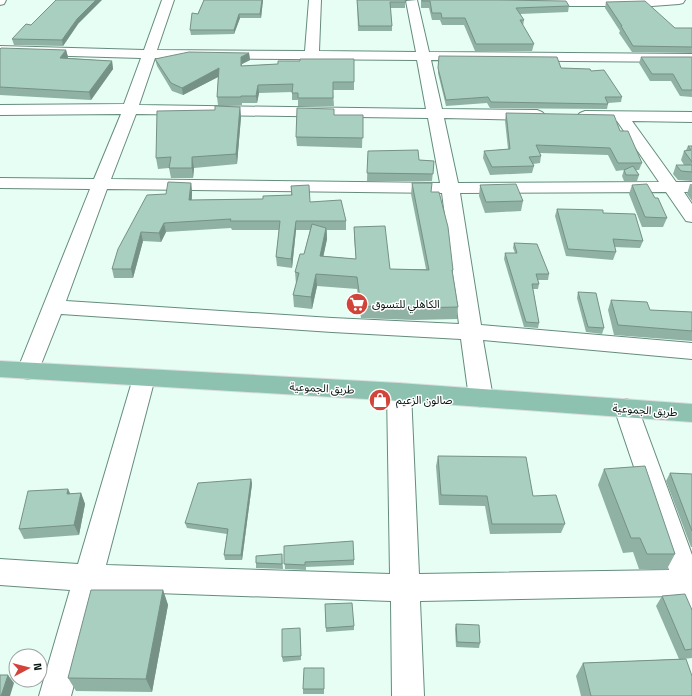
<svg xmlns="http://www.w3.org/2000/svg" width="692" height="696" viewBox="0 0 692 696" font-family="'Titillium Web','Noto Sans Arabic',sans-serif">
  <rect width="100%" height="100%" fill="#e6fef4"/>
  <g fill="none" stroke-linecap="round" stroke-linejoin="round">
    <g stroke="#668c7d" stroke-width="2">
      <g id="minor">
        <polygon points="0,0 6,0 4,4 0,5"/>
        <path d="M 162,0 L 174,0 L 157,50 L 305,51 L 309,0 L 321,0 L 319,51 L 416,52 L 406,1 L 417,0 L 429,52 L 692,54 L 692,62 L 431,60 L 442,109 L 537,110 L 542,112 L 545,115 L 542,118 L 537,120 L 444,118 L 458,183 L 659,182 L 617,121 L 580,119 L 577,116 L 580,113 L 585,111 L 692,112 L 692,122 L 632,121 L 676,182 L 692,182 L 692,192 L 684,192 L 692,204 L 692,222 L 686,221 L 666,192 L 460,193 L 481,325 L 692,343 L 692,359 L 483,340 L 493,398 L 489,404 L 481,407 L 473,404 L 469,398 L 461,339 L 332,332 L 61,314 L 36,377 L 28,379 L 20,377 L 17,371 L 90,189 L 0,188 L 0,178 L 94,179 L 121,114 L 0,115 L 0,105 L 124,104 L 141,58 L 0,54 L 0,46 L 144,50 ZM 155,58 L 417,60 L 426,109 L 139,105 ZM 136,114 L 428,118 L 440,183 L 111,179 ZM 107,189 L 442,193 L 459,324 L 332,318 L 66,301 Z"/>
        <polygon points="531,0 685,0 683,3 679,4 652,6 536,6 532,5 530,2"/>
        <polygon points="144,370 152,372 155,378 106,565 390,574 387,392 391,386 399,383 407,386 411,392 419,574 669,570 614,408 618,402 626,399 634,402 638,408 692,555 692,609 682,605 678,596 420,601 424,696 392,696 391,601 99,591 71,696 39,696 70,590 0,585 0,559 78,564 133,378 136,372"/>
      </g>
    </g>
    <g stroke="#dcdede" stroke-width="2">
      <polygon id="major" points="0,361 399,383 692,404 692,422 399,401 0,377"/>
    </g>
    <use href="#minor" fill="#fff" fill-rule="evenodd"/>
    <use href="#major" fill="#8dc2b0" fill-rule="evenodd"/>
  </g>
  <g fill="#90b2a4">
    <polygon points="204,0 263,0 261,18 240,18 234,34 191,35 190,30"/>
    <polygon points="357,0 405,0 405,8 390,8 392,26 392,31 358,31"/>
    <polygon points="421,0 500,0 569,6 568,12 520,14 524,20 523,26 534,44 532,51 475,51 464,25 442,25 440,20 432,20 429,8 421,8"/>
    <polygon points="606,2 675,28 692,29 692,53 632,52 619,33 620,31 605,8"/>
    <polygon points="78,24 63,46 14,45 12,39"/>
    <polygon points="0,49 66,50 68,57 68,58 112,61 113,69 91,100 0,95"/>
    <polygon points="249,53 250,60 242,64 242,66 278,64 300,61 354,59 354,90 333,90 334,106 298,106 298,100 292,100 292,92 259,93 257,103 242,103 242,105 218,105 217,97 218,77 183,95 172,91 157,66 155,59"/>
    <polygon points="439,56 591,71 622,97 621,102 608,103 608,104 607,109 490,108 487,103 446,106 438,73"/>
    <polygon points="641,57 692,57 692,97 680,96 671,81 650,81 639,63"/>
    <polygon points="240,107 241,117 237,164 194,168 193,178 171,178 169,168 158,169 156,158 215,110"/>
    <polygon points="506,113 620,131 642,163 639,170 636,170 639,175 637,181 624,181 622,176 624,170 616,171 608,155 540,153 541,156 540,163 533,164 534,166 532,173 490,175 483,158 484,151 508,149 505,121"/>
    <polygon points="334,115 363,115 362,148 297,146 296,137"/>
    <polygon points="688,146 692,146 692,181 678,180 673,174 676,165 684,165 681,160 684,151 686,150"/>
    <polygon points="368,151 419,160 434,161 432,181 367,181"/>
    <polygon points="191,183 192,192 192,200 263,199 291,195 291,186 310,202 346,221 346,230 327,230 327,239 323,256 356,259 354,238 354,227 390,269 426,269 411,194 412,183 431,192 453,270 453,274 458,307 457,319 414,320 361,318 357,289 317,286 312,309 294,307 293,295 296,284 295,272 304,254 310,230 296,230 292,268 277,266 276,257 279,230 232,230 231,228 166,232 161,242 143,241 133,278 114,278 112,269 166,194"/>
    <polygon points="690,184 692,184 692,201 687,194"/>
    <polygon points="480,185 523,201 521,211 485,213 479,196"/>
    <polygon points="632,185 667,218 663,227 642,227 629,194"/>
    <polygon points="557,209 603,213 643,241 640,248 614,247 616,252 613,260 566,256 555,216"/>
    <polygon points="514,243 549,274 548,280 538,280 539,284 538,289 533,289 539,323 538,328 524,327 504,259 505,253 515,253 513,248"/>
    <polygon points="578,292 604,328 602,334 586,332 577,298"/>
    <polygon points="611,300 650,310 692,312 692,341 614,335 608,310"/>
    <polygon points="438,456 533,496 565,524 561,533 490,534 485,506 439,505 436,466"/>
    <polygon points="604,469 675,554 667,569 639,569 633,552 623,553 598,485"/>
    <polygon points="670,473 692,474 692,547 691,547 666,481"/>
    <polygon points="251,479 252,484 242,560 225,560 224,555 227,534 187,528 185,523"/>
    <polygon points="81,493 85,504 79,535 24,539 19,529 71,494"/>
    <polygon points="284,546 354,560 354,565 306,567 306,570 285,569"/>
    <polygon points="282,554 283,569 256,568 256,563"/>
    <polygon points="163,590 168,605 152,692 76,691 68,678"/>
    <polygon points="662,596 692,610 692,658 683,659 692,696 581,696 576,676 583,663 679,659 656,606"/>
    <polygon points="325,604 354,626 354,630 326,632"/>
    <polygon points="456,624 480,643 479,648 456,647 455,629"/>
    <polygon points="300,628 301,660 283,662 282,657"/>
    <polygon points="324,668 324,694 303,694 303,689"/>
  </g>
  <g fill="#769186">
    <polygon points="96,0 102,0 78,24 63,46 62,40 77,19"/>
    <polygon points="262,0 263,0 261,18 260,14"/>
    <polygon points="239,14 240,18 234,34 234,30"/>
    <polygon points="66,50 68,57 62,65 60,58"/>
    <polygon points="249,53 250,60 242,64 242,73 241,57"/>
    <polygon points="112,61 113,69 91,100 89,92"/>
    <polygon points="219,68 220,76 183,95 182,88"/>
    <polygon points="258,85 259,93 257,103 256,96"/>
    <polygon points="240,107 241,117 237,164 236,154"/>
    <polygon points="192,157 194,168 193,178 192,168"/>
    <polygon points="191,183 192,192 191,209 189,200"/>
    <polygon points="296,221 296,230 292,268 291,259"/>
    <polygon points="164,223 166,232 161,242 159,233"/>
    <polygon points="326,228 327,239 321,268 320,256"/>
    <polygon points="141,232 143,241 133,278 131,269"/>
    <polygon points="316,274 317,286 312,309 311,297"/>
    <polygon points="251,479 252,484 242,560 241,555"/>
    <polygon points="68,489 73,499 67,494"/>
    <polygon points="81,493 85,504 79,535 74,525"/>
    <polygon points="163,590 168,605 152,692 146,679"/>
    <polygon points="8,675 14,683 10,696 1,696"/>
  </g>
  <g fill="#a8cfbf" stroke="#769186">
    <polygon points="56,0 96,0 77,19 62,40 12,39 26,24 31,25"/>
    <polygon points="204,0 262,0 260,14 239,14 234,30 190,30 192,13 198,14"/>
    <polygon points="357,0 405,0 406,2 390,2 392,26 359,26"/>
    <polygon points="422,0 500,0 566,1 569,6 516,8 524,20 520,20 534,44 476,44 465,18 442,18 441,13 432,13 430,1 422,1"/>
    <polygon points="645,1 675,28 692,28 692,47 633,46 621,26 622,26 606,2"/>
    <polygon points="1,48 66,50 60,58 112,61 89,92 0,87 0,49"/>
    <polygon points="189,52 249,53 241,57 241,66 278,64 278,61 300,61 300,59 354,59 354,82 333,82 333,98 298,98 298,93 292,93 293,84 258,85 256,96 241,96 241,97 217,97 219,68 182,88 171,83 155,59"/>
    <polygon points="439,56 557,57 561,68 590,69 591,71 604,70 622,97 605,97 608,104 491,102 488,97 446,100 438,68"/>
    <polygon points="641,57 692,57 692,90 682,90 673,74 652,74"/>
    <polygon points="215,106 240,107 236,154 192,157 192,168 169,168 171,157 156,158 157,111 215,110"/>
    <polygon points="297,108 334,109 334,115 363,115 363,138 296,137"/>
    <polygon points="506,113 614,115 620,131 628,131 642,163 618,163 610,148 536,145 541,156 529,157 534,166 492,167 484,151 510,149"/>
    <polygon points="688,146 692,146 692,162 684,151 691,150"/>
    <polygon points="418,150 419,160 434,161 433,174 367,173 368,151"/>
    <polygon points="676,165 692,165 692,172 681,171"/>
    <polygon points="633,166 639,175 626,175 624,170"/>
    <polygon points="168,182 191,183 189,200 263,199 263,196 292,195 291,186 309,185 310,202 341,200 346,221 296,221 291,259 276,257 280,221 230,221 231,219 164,223 159,233 141,232 131,269 112,269 118,249 147,195 166,194"/>
    <polygon points="412,183 432,183 431,192 439,192 448,227 453,270 452,270 458,307 415,308 361,306 357,277 316,274 311,297 293,295 299,273 295,272 300,254 304,254 312,224 326,228 320,256 356,259 354,227 385,226 390,269 429,270"/>
    <polygon points="516,184 523,201 486,202 480,185"/>
    <polygon points="647,184 655,198 658,198 667,218 645,217 632,185"/>
    <polygon points="557,209 603,210 603,213 635,214 643,241 613,239 616,252 568,249"/>
    <polygon points="514,243 537,244 549,274 536,274 539,284 532,284 539,323 526,322 505,253 517,253"/>
    <polygon points="578,292 596,293 604,328 588,327"/>
    <polygon points="611,300 647,302 650,310 692,312 692,331 618,325"/>
    <polygon points="438,456 526,457 533,496 556,495 565,524 492,524 487,496 441,495"/>
    <polygon points="645,466 675,554 647,554 640,538 631,538 604,469"/>
    <polygon points="670,473 692,474 692,531"/>
    <polygon points="251,479 241,555 224,555 228,529 185,523 198,483"/>
    <polygon points="68,489 67,494 81,493 74,525 19,529 28,491"/>
    <polygon points="353,541 354,560 305,562 305,565 284,564 284,546"/>
    <polygon points="282,554 282,564 256,563 256,556"/>
    <polygon points="91,590 163,590 146,679 68,678"/>
    <polygon points="685,594 692,610 692,649 685,650 662,596"/>
    <polygon points="352,603 354,626 326,628 325,604"/>
    <polygon points="456,624 479,625 480,643 457,642"/>
    <polygon points="300,628 301,656 282,657 282,629"/>
    <polygon points="686,659 692,676 692,696 591,696 583,663"/>
    <polygon points="304,668 324,668 324,689 303,689"/>
    <polygon points="0,675 8,675 1,696 0,696"/>
  </g>
  <defs>
    <g id="supermarket-disc" transform="scale(1.15)"><circle r="9.5" fill="#d2443a" stroke="#fff"/><path d="M-6-5.5h2.5l.6 2H6L4.5 2H-2.5L-4.4-4H-6ZM-1.5 3.2a1.3 1.3 0 1 0 .1 0ZM3 3.2a1.3 1.3 0 1 0 .1 0Z" fill="#fff"/></g>
    <g id="shop-disc" transform="scale(1.15)"><circle r="9.5" fill="#d2443a" stroke="#fff"/><path d="M-5-2.5h2.3a2.7 3.5 0 0 1 5.4 0H5L5.5 6h-11ZM-1.5-2.5h3a1.5 2.3 0 0 0-3 0Z" fill="#fff"/></g>
  </defs>
  <g fill-rule="evenodd">
    <use href="#supermarket-disc" x="357" y="304"/>
    <use href="#shop-disc" x="380" y="400"/>
  </g>
  <g text-anchor="middle" dominant-baseline="central" stroke-width="3" stroke-linejoin="round" paint-order="stroke">
    <g font-size="11" fill="#061510" stroke="#fff" text-anchor="start">
      <text x="372" y="304">الكاهلي للتسوق</text>
      <text x="396" y="400">صالون الزعيم</text>
    </g>
    <g font-size="11" fill="#061510" stroke="#fff">
      <text transform="translate(322 388) rotate(3)">طريق الجموعية</text>
      <text transform="translate(645 410) rotate(4)">طريق الجموعية</text>
    </g>
  </g>
  <g transform="translate(28 668) rotate(83)"><circle r="19" fill="#ffffff" stroke="#9ba19f"/>
  <path d="M0-3L7 15L0 10L-7 15Z" fill="#d2443a"/>
  <text y="-6" font-size="11" font-weight="bold" text-anchor="middle" fill="#061510">N</text>
  </g>
</svg>
